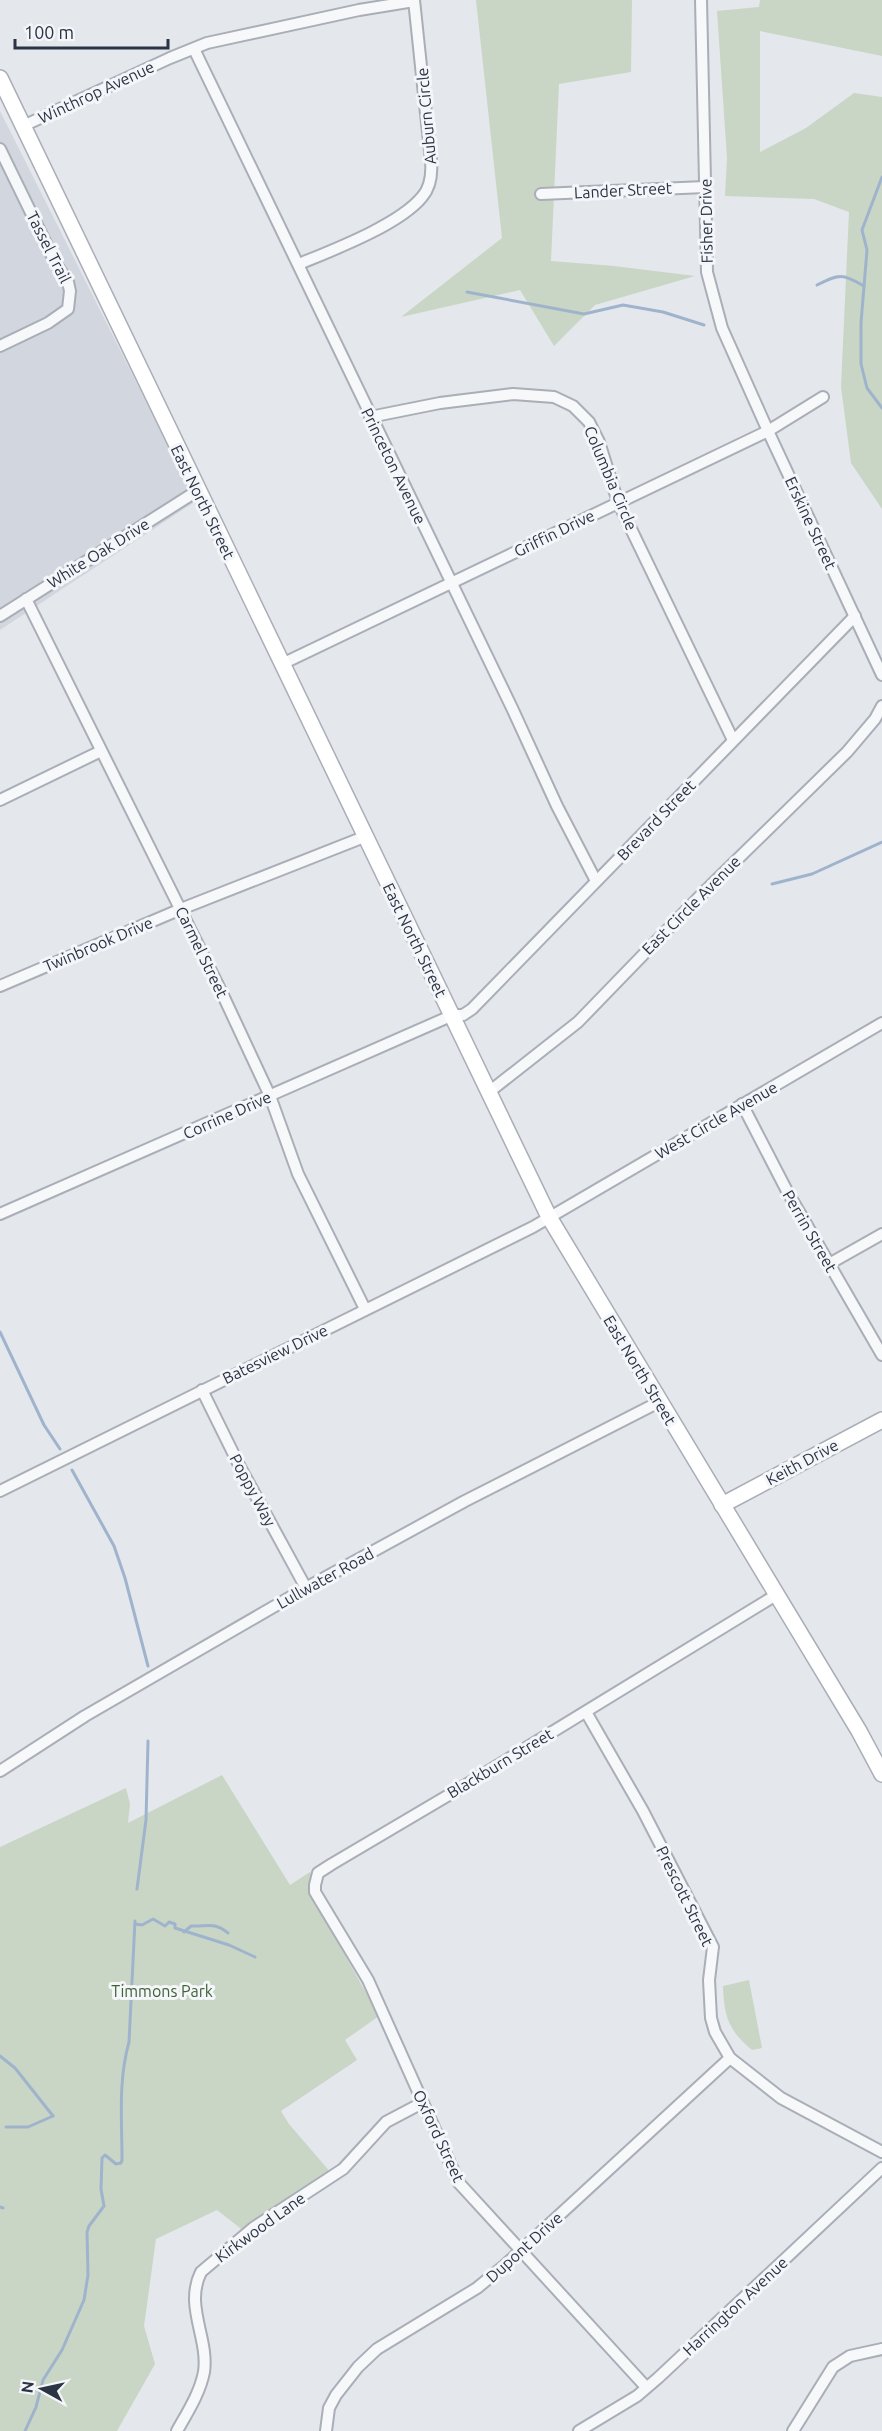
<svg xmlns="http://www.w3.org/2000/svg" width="882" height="2431" viewBox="0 0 882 2431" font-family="Ubuntu,sans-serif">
  <rect width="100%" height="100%" fill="#e4e7ec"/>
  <polygon fill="#d2d6de" points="0,111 196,501 0,630"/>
  <g fill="#c9d6c5">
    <polygon points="476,0 632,0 631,72 559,84 551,261 614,266 695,276 595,305 554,346 520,290 401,317 502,238"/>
    <polygon points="760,0 882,0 882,56 760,31 760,152 806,128 854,93 882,97 882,509 851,463 841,387 849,212 814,199 725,196 727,158 717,11 759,7"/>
    <polygon points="222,1775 290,1885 310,1872 312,1876 314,1900 379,2016 345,2040 357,2060 281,2111 289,2124 332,2174 244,2231 217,2210 156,2239 144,2326 155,2364 117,2431 0,2431 0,1847 126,1788 130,1804 128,1823"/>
    <path d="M 749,1980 L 762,2048 L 752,2050 C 728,2030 724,2016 723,1986 Z"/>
  </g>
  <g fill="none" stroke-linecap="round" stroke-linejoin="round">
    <g stroke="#9fb4cc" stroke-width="3">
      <polyline points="882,177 862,230 867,250 861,323 861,364 867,388 882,408"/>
      <path d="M 817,285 C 839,274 842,273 864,286"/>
      <polyline points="467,292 584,314 623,305 663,312 704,325"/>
      <polyline points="772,884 812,874 882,842"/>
      <polyline points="0,1332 44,1425 60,1449"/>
      <polyline points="72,1470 114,1546 125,1578 148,1666"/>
      <polyline points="137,1889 146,1820 148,1741"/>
      <polyline points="135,1924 142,1925 153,1919 165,1926 169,1922 175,1924 175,1928 229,1945 255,1957"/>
      <path d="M 184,1932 L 191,1926 C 206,1927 214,1921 228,1933"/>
      <polyline points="0,2056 15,2068 53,2116"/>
      <polyline points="6,2127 28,2127 53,2116"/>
      <polyline points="0,2207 3,2208"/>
      <path d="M 25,2431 L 36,2407 L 43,2380 L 62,2350 L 84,2300 L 88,2275 L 87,2232 L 89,2226 L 104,2206 L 101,2189 L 102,2158 L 105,2155 L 116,2164 L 121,2163 L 122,2160 C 122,2120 118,2081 129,2042 L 135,1921"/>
    </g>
    <g stroke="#a9aeb7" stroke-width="14">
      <g id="street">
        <polyline points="701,0 707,272 722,328 768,431 882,675"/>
        <polyline points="194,49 512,708 557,806 596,881"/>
        <polyline points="23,126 170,58 207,43 359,10 414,1"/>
        <polyline points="0,149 56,264 68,282 70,291 68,309 48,323 0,346"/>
        <polyline points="541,194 705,187"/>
        <path d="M 299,264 C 333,250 399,225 422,197 C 431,187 432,173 431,161 L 414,0"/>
        <polyline points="370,417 440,403 513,394 554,397 573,406 589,422 599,442 618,502 733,740"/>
        <polyline points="26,599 221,991 270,1096 298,1174 365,1309"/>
        <polyline points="0,616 197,491"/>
        <polyline points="282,664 768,431 823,397"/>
        <polyline points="0,800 101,751"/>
        <polyline points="0,986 181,909 364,837"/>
        <polyline points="489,1092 578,1022 702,894 847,752 875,719 882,706"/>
        <polyline points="742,1104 787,1191 882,1355"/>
        <polyline points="0,1214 453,1015 463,1015 472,1009 855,616"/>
        <polyline points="829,1264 882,1234"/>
        <polyline points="202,1390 240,1467 306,1588"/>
        <polyline points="0,1491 533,1227 882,1023"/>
        <polyline points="586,1712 643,1811 713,1947 709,1980 711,2018 715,2032 730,2058 781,2098 882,2152"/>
        <polyline points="0,1771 85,1716 306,1588 465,1501 659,1402"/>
        <polyline points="646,2387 459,2183 368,1980 315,1892 315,1885 318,1873 332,1864 464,1786 776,1595"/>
        <path d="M 177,2431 C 187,2413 200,2393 204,2372 C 209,2338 184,2306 201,2272 L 253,2228 L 343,2169 L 386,2122 L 422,2103"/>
        <polyline points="326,2431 329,2408 336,2395 358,2367 377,2349 477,2288 504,2266 730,2058"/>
        <polyline points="579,2431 637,2396 658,2378 882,2168"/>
        <polyline points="793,2431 833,2367 850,2356 882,2349"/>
      </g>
    </g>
    <g stroke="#a9aeb7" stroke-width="18">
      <g id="secondary">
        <polyline points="0,78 549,1217 859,1731 882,1774"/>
        <polyline points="722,1505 882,1420"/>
      </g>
    </g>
    <use href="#street" stroke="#f7f8fa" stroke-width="10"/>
    <use href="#secondary" stroke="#fff" stroke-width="15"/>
  </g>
  <g text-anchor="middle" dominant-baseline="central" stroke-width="6" stroke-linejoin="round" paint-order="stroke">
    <g font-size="16" fill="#2b3445" stroke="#f4f6f9">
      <text transform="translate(96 92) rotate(-25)">Winthrop Avenue</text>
      <text transform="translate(426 116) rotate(-95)">Auburn Circle</text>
      <text transform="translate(623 190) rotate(-3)">Lander Street</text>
      <text transform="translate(706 221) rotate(-91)">Fisher Drive</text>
      <text transform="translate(49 247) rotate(63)">Tassel Trail</text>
      <text transform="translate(394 466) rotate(64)">Princeton Avenue</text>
      <text transform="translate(611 478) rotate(67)">Columbia Circle</text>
      <text transform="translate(203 502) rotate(64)">East North Street</text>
      <text transform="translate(811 523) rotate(65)">Erskine Street</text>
      <text transform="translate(554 533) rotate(-26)">Griffin Drive</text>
      <text transform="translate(98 553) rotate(-32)">White Oak Drive</text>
      <text transform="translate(656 820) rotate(-46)">Brevard Street</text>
      <text transform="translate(691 905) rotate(-45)">East Circle Avenue</text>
      <text transform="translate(415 940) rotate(64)">East North Street</text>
      <text transform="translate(98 944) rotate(-23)">Twinbrook Drive</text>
      <text transform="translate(202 952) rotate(64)">Carmel Street</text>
      <text transform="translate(227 1115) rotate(-24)">Corrine Drive</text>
      <text transform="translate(716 1120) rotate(-30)">West Circle Avenue</text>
      <text transform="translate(810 1231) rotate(60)">Perrin Street</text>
      <text transform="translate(275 1354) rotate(-26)">Batesview Drive</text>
      <text transform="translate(640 1370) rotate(59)">East North Street</text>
      <text transform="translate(802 1462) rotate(-28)">Keith Drive</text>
      <text transform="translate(253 1490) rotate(62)">Poppy Way</text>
      <text transform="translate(325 1578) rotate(-29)">Lullwater Road</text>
      <text transform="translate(500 1763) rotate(-31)">Blackburn Street</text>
      <text transform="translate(685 1896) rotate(64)">Prescott Street</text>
      <text transform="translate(439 2136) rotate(65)">Oxford Street</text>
      <text transform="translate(260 2227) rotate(-36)">Kirkwood Lane</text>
      <text transform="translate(524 2247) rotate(-42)">Dupont Drive</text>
      <text transform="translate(735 2306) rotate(-43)">Harrington Avenue</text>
    </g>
    <g font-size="16" fill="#3f6138" stroke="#f4f6f9">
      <text x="162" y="1991">Timmons Park</text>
    </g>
  </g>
  <g transform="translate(42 2389) rotate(278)" stroke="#f4f6f9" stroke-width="4.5" paint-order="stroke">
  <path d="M0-4.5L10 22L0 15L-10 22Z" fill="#2b3445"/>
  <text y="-9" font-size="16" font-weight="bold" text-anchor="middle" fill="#2b3445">N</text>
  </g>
  <path d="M15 39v9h153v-9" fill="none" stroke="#2b3445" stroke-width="3"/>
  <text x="24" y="39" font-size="18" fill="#2b3445" stroke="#f4f6f9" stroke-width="4.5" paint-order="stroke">100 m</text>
</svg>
